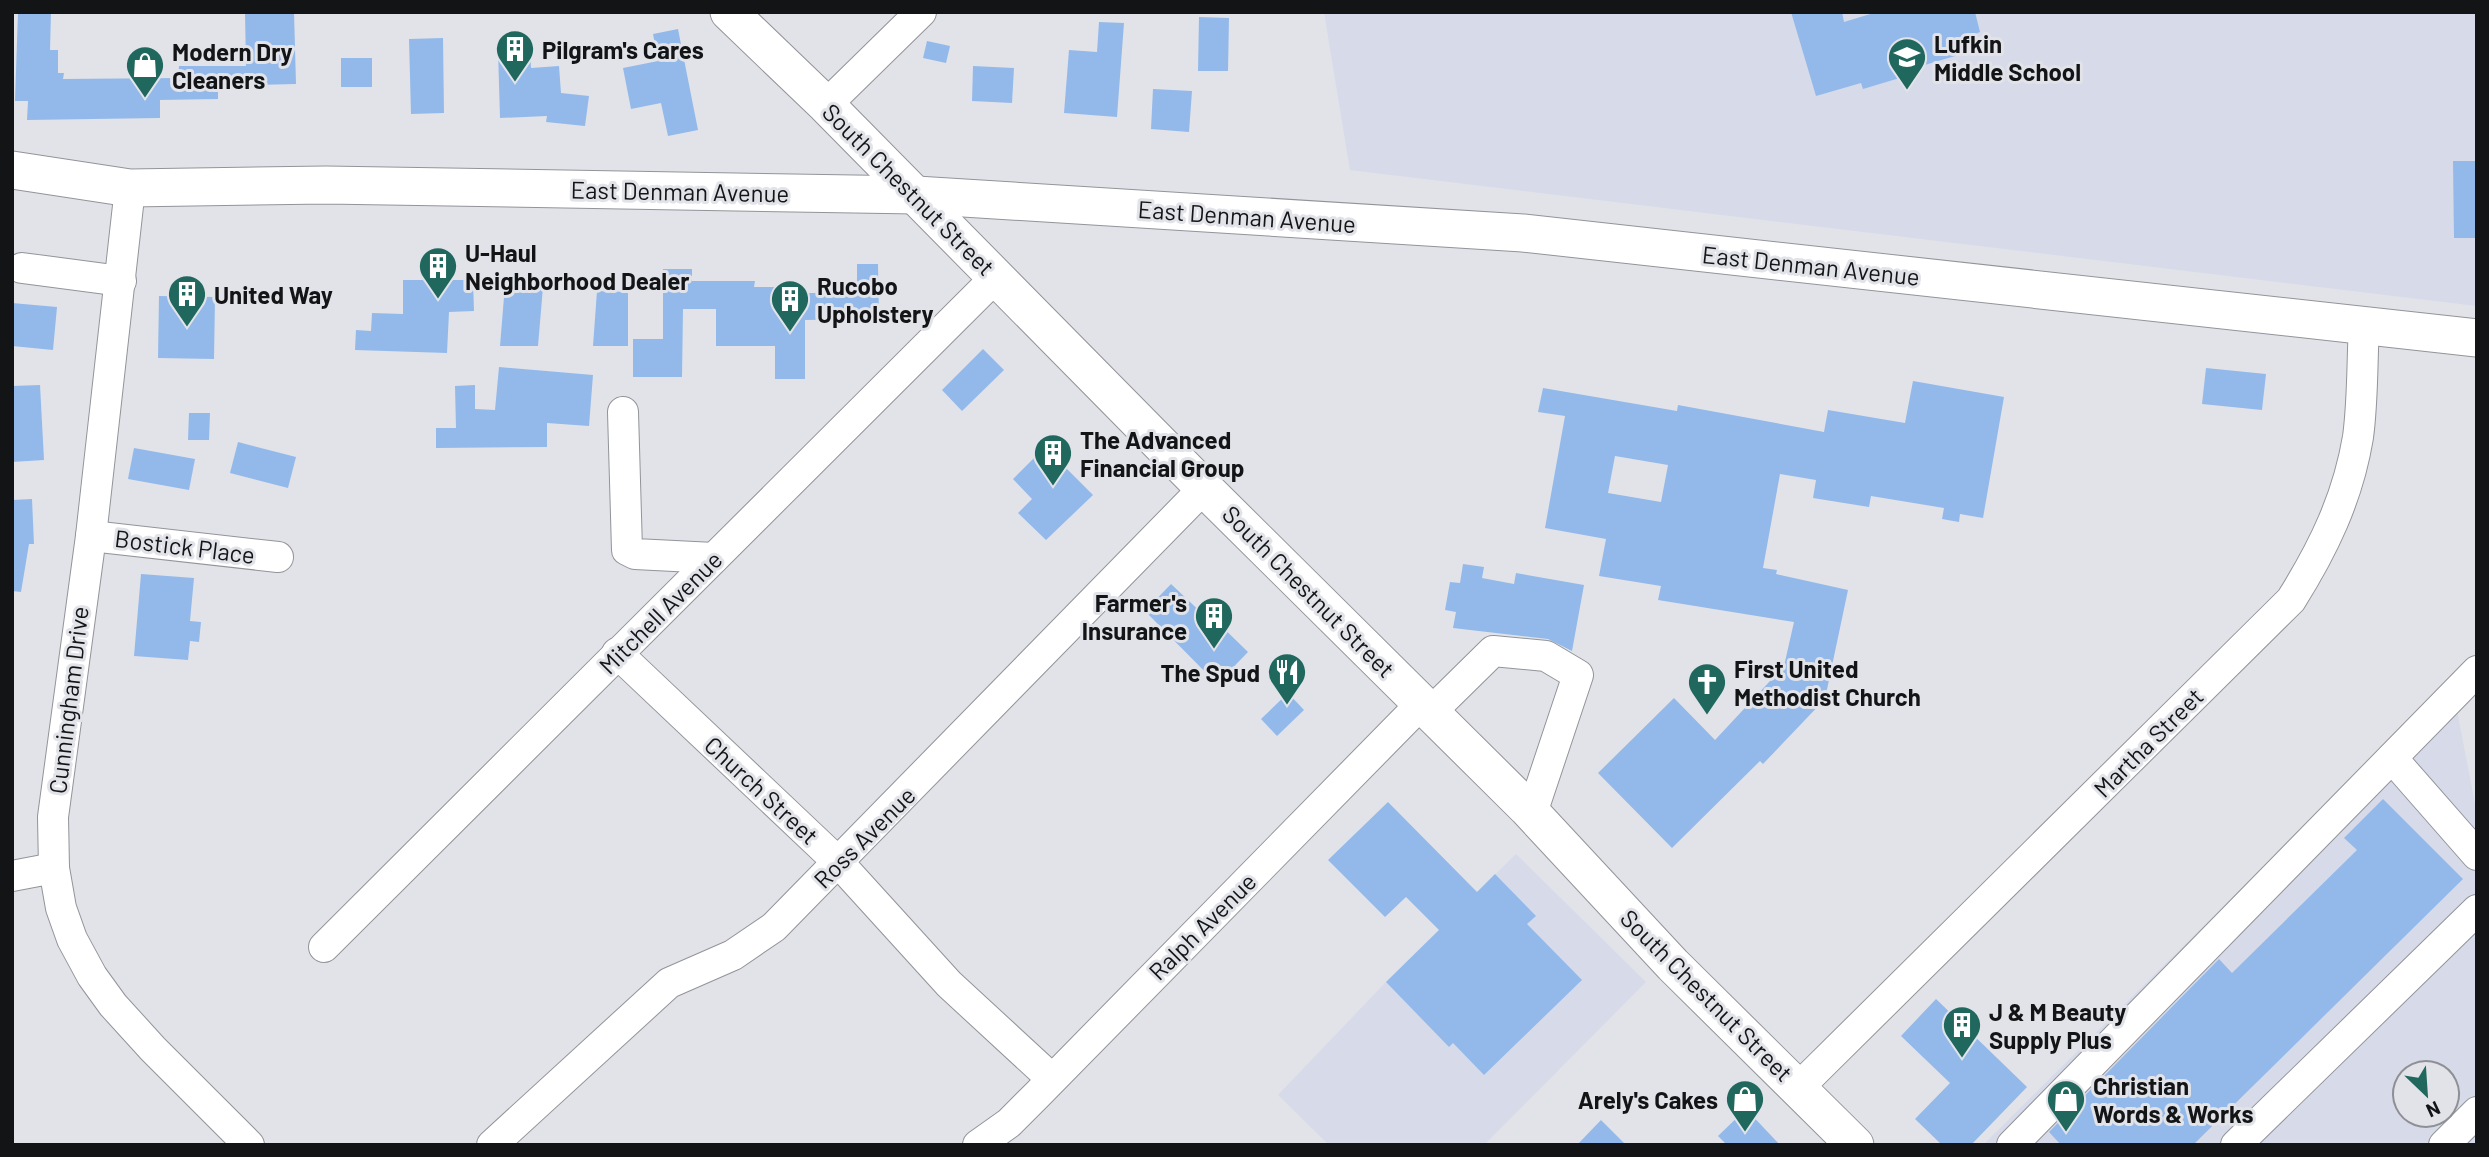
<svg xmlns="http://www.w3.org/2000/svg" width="2489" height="1157" viewBox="0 0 2489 1157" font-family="Barlow,sans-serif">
  <rect width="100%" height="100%" fill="#e1e3e9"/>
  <g fill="#d7dae8" fill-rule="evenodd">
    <polygon points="1324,12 2477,12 2477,306 1350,170"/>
    <path d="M 2451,680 L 2477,814 L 2477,1145 L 1983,1145 ZM 2405,1073 L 2447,1073 L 2447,1115 L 2405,1115 Z"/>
    <polygon points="1516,854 1646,982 1484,1145 1329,1145 1278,1095 1386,982"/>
  </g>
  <g fill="#93b9ea" fill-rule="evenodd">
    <polygon points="18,12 51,12 50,50 58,50 58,73 64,73 63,79 178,78 179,66 246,66 245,12 294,12 296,84 218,86 218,99 160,100 160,118 27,120 28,101 15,101"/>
    <polygon points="1791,12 1842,12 1844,22 1877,12 1975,12 1980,32 1975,34 1979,49 1911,69 1913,74 1863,89 1861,83 1816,96"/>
    <polygon points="1199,17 1229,18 1228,71 1198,71"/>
    <polygon points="1099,22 1124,23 1117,117 1064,113 1069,50 1097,52"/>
    <polygon points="678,29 698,130 668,136 661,103 631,109 623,68 658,61 653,34"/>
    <polygon points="443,38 444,113 411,114 409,39"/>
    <polygon points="927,41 950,46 946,63 923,58"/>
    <polygon points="530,49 531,68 559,66 561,93 589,96 585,126 546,122 547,116 500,118 498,50"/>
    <rect x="341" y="58" width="31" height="29"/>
    <polygon points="973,66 1014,68 1012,103 972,101"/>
    <polygon points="1153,89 1192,91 1189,132 1151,129"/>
    <polygon points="2453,161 2477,161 2477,238 2454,238"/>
    <polygon points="857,264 878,264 879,319 805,320 805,379 775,379 775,346 716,346 716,309 683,309 682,377 633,377 633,339 663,339 663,269 692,269 692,281 755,281 754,287 805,287 805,293 857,293"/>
    <polygon points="403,280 473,280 474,311 449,312 447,353 355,350 356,330 371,331 372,313 403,314"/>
    <polygon points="505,285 543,287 538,346 500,346"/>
    <polygon points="597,291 628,292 628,346 593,346"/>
    <polygon points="159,296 215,297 214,359 158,358"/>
    <polygon points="12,303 57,307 53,350 12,346"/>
    <polygon points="983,349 1004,370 962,411 942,390"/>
    <polygon points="499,367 593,375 589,426 547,423 547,447 436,448 436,428 456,428 455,386 475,385 475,409 495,410"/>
    <polygon points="2206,368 2266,374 2262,410 2202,404"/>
    <path d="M 1913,381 L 2004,397 L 1983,518 L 1960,514 L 1959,522 L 1942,519 L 1944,508 L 1871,496 L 1869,507 L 1813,498 L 1816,480 L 1780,474 L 1763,568 L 1777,570 L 1776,574 L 1848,590 L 1825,699 L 1763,764 L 1760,761 L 1672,848 L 1598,773 L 1674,698 L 1715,740 L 1784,666 L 1794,622 L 1658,600 L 1661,586 L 1599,576 L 1606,539 L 1545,528 L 1565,416 L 1538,412 L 1543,388 L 1677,411 L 1678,405 L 1824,432 L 1828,410 L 1905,423 ZM 1615,456 L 1668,465 L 1661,502 L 1608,493 Z"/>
    <polygon points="40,385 44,460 12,462 12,386"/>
    <polygon points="189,413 210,413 209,440 188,440"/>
    <polygon points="238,442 296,457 288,488 230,473"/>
    <polygon points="1045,447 1093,495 1046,540 1018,513 1032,499 1013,479"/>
    <polygon points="134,448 195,459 189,490 128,479"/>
    <polygon points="32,499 34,544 29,544 21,592 12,591 12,500"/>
    <polygon points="1463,564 1484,567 1482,578 1514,584 1516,573 1584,585 1572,651 1548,639 1453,628 1456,612 1445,610 1450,582 1460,583"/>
    <polygon points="141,574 194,578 190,621 201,622 199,642 190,641 188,660 134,656"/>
    <polygon points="1171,584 1207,618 1210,615 1248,652 1217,684 1145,611"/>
    <polygon points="1288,693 1304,710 1277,736 1261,719"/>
    <polygon points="2383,799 2463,879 2193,1145 2061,1145 2049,1132 2219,959 2232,973 2357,850 2344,838"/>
    <polygon points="1388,802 1477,892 1495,874 1536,916 1527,924 1582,980 1484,1075 1453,1043 1449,1047 1386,982 1439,930 1406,897 1385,917 1328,860"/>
    <polygon points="1936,999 2027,1087 1971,1145 1942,1145 1915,1119 1950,1083 1901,1036"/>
    <polygon points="1746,1109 1780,1145 1727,1145 1718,1136"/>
    <polygon points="1601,1120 1626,1145 1577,1145"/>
  </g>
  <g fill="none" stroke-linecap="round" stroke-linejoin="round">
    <g stroke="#929499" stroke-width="32">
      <g id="minor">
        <polyline points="826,105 921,12"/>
        <polyline points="130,188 91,536 53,817 54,868 61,908 72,939 92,976 113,1005 153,1049 249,1145"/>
        <polyline points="22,268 121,281"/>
        <polyline points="623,412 627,550 635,554 714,558"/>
        <polyline points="91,536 278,557"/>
        <polyline points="617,653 839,863 949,984 1052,1079"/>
        <polyline points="1431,712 1493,651 1546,656 1578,675 1532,813"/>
        <polyline points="2392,758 2477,855"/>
        <polyline points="12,876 54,868"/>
        <polyline points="324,947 996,277"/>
        <path d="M 1798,1088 L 2291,600 C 2323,549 2348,498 2358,437 C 2363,401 2362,361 2364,324"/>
        <polyline points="492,1145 669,983 733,955 774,927 1204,488"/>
        <polyline points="978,1145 1009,1123 1038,1094 1422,703"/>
        <polyline points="2012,1145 2477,671"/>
        <polyline points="2236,1145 2477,910"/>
        <polyline points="2444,1145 2477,1112"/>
      </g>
    </g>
    <g stroke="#929499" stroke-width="39">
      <g id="major">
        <polyline points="729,12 826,105 1204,488 1527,808 1673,965 1855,1145"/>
        <polyline points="12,170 130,188 326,185 916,195 1523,233 2477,338"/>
      </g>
    </g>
    <use href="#minor" stroke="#fff" stroke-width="30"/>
    <use href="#major" stroke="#fff" stroke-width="37"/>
  </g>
  <defs>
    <g id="building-pin" transform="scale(2.0125)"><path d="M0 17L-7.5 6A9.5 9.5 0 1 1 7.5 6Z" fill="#20685d" stroke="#e1e3e9"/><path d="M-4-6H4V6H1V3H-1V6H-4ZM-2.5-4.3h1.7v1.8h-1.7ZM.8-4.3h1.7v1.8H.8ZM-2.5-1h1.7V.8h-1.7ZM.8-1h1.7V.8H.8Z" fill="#fff"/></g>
    <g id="school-pin" transform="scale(2.0125)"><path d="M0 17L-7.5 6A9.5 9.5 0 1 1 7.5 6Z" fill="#20685d" stroke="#e1e3e9"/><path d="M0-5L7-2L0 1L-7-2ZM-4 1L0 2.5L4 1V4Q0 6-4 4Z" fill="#fff"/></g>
    <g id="shop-pin" transform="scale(2.0125)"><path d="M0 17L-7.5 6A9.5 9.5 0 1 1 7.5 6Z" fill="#20685d" stroke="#e1e3e9"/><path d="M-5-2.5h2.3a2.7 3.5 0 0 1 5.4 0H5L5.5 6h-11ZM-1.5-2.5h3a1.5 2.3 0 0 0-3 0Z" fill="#fff"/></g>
    <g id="restaurant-pin" transform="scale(2.0125)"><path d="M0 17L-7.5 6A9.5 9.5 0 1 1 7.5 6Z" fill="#20685d" stroke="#e1e3e9"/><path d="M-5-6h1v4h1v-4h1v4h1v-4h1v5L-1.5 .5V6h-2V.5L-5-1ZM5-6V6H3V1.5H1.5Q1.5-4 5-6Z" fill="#fff"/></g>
    <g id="church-pin" transform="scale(2.0125)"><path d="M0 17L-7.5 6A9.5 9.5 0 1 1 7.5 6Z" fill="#20685d" stroke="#e1e3e9"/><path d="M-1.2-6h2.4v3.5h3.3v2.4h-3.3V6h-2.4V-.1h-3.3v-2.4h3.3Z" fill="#fff"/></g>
  </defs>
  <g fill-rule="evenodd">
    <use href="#building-pin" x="515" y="49"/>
    <use href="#school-pin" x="1907" y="57"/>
    <use href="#shop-pin" x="145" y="65"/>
    <use href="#building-pin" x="438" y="266"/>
    <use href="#building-pin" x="187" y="294"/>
    <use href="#building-pin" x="790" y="299"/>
    <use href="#building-pin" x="1053" y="453"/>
    <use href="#building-pin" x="1214" y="616"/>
    <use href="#restaurant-pin" x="1287" y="672"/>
    <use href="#church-pin" x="1707" y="682"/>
    <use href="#building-pin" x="1962" y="1025"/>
    <use href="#shop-pin" x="1745" y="1099"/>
    <use href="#shop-pin" x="2066" y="1099"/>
  </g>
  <g text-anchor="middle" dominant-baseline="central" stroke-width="6" stroke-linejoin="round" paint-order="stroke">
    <g font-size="24" font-weight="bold" fill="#131416" stroke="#e1e3e9" text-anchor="start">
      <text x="1934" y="43">Lufkin<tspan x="1934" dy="28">Middle School</tspan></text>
      <text x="542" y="49">Pilgram's Cares</text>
      <text x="172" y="51">Modern Dry<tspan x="172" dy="28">Cleaners</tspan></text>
      <text x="465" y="252">U-Haul<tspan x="465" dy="28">Neighborhood Dealer</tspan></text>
      <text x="817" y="285">Rucobo<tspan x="817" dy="28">Upholstery</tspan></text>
      <text x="214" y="294">United Way</text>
      <text x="1080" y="439">The Advanced<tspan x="1080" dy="28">Financial Group</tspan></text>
      <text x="1187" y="602" text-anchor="end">Farmer's<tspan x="1187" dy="28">Insurance</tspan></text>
      <text x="1734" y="668">First United<tspan x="1734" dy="28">Methodist Church</tspan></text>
      <text x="1260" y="672" text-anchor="end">The Spud</text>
      <text x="1989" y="1011">J &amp; M Beauty<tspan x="1989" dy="28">Supply Plus</tspan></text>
      <text x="2093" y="1085">Christian<tspan x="2093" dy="28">Words &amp; Works</tspan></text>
      <text x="1718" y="1099" text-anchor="end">Arely's Cakes</text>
    </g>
    <g font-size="24" fill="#131416" stroke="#e1e3e9">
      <text transform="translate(909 189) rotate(45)">South Chestnut Street</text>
      <text transform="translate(680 191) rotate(1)">East Denman Avenue</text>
      <text transform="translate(1247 216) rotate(4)">East Denman Avenue</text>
      <text transform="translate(1811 265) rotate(6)">East Denman Avenue</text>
      <text transform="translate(185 546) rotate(7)">Bostick Place</text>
      <text transform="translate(1309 591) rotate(45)">South Chestnut Street</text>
      <text transform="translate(660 612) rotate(-45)">Mitchell Avenue</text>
      <text transform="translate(68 700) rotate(-83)">Cunningham Drive</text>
      <text transform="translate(2148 742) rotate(-45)">Martha Street</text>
      <text transform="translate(762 790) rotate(43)">Church Street</text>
      <text transform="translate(864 837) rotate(-45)">Ross Avenue</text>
      <text transform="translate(1202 926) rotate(-45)">Ralph Avenue</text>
      <text transform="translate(1707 995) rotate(45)">South Chestnut Street</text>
    </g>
  </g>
  <rect width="2489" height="1157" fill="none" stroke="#131416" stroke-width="28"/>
  <g transform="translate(2426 1094) rotate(155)"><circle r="33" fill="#e1e3e9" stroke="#8f9095" stroke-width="2"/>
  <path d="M0-5L12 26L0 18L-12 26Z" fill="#20685d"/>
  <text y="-10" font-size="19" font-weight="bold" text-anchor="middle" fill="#131416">N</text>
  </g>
</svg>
